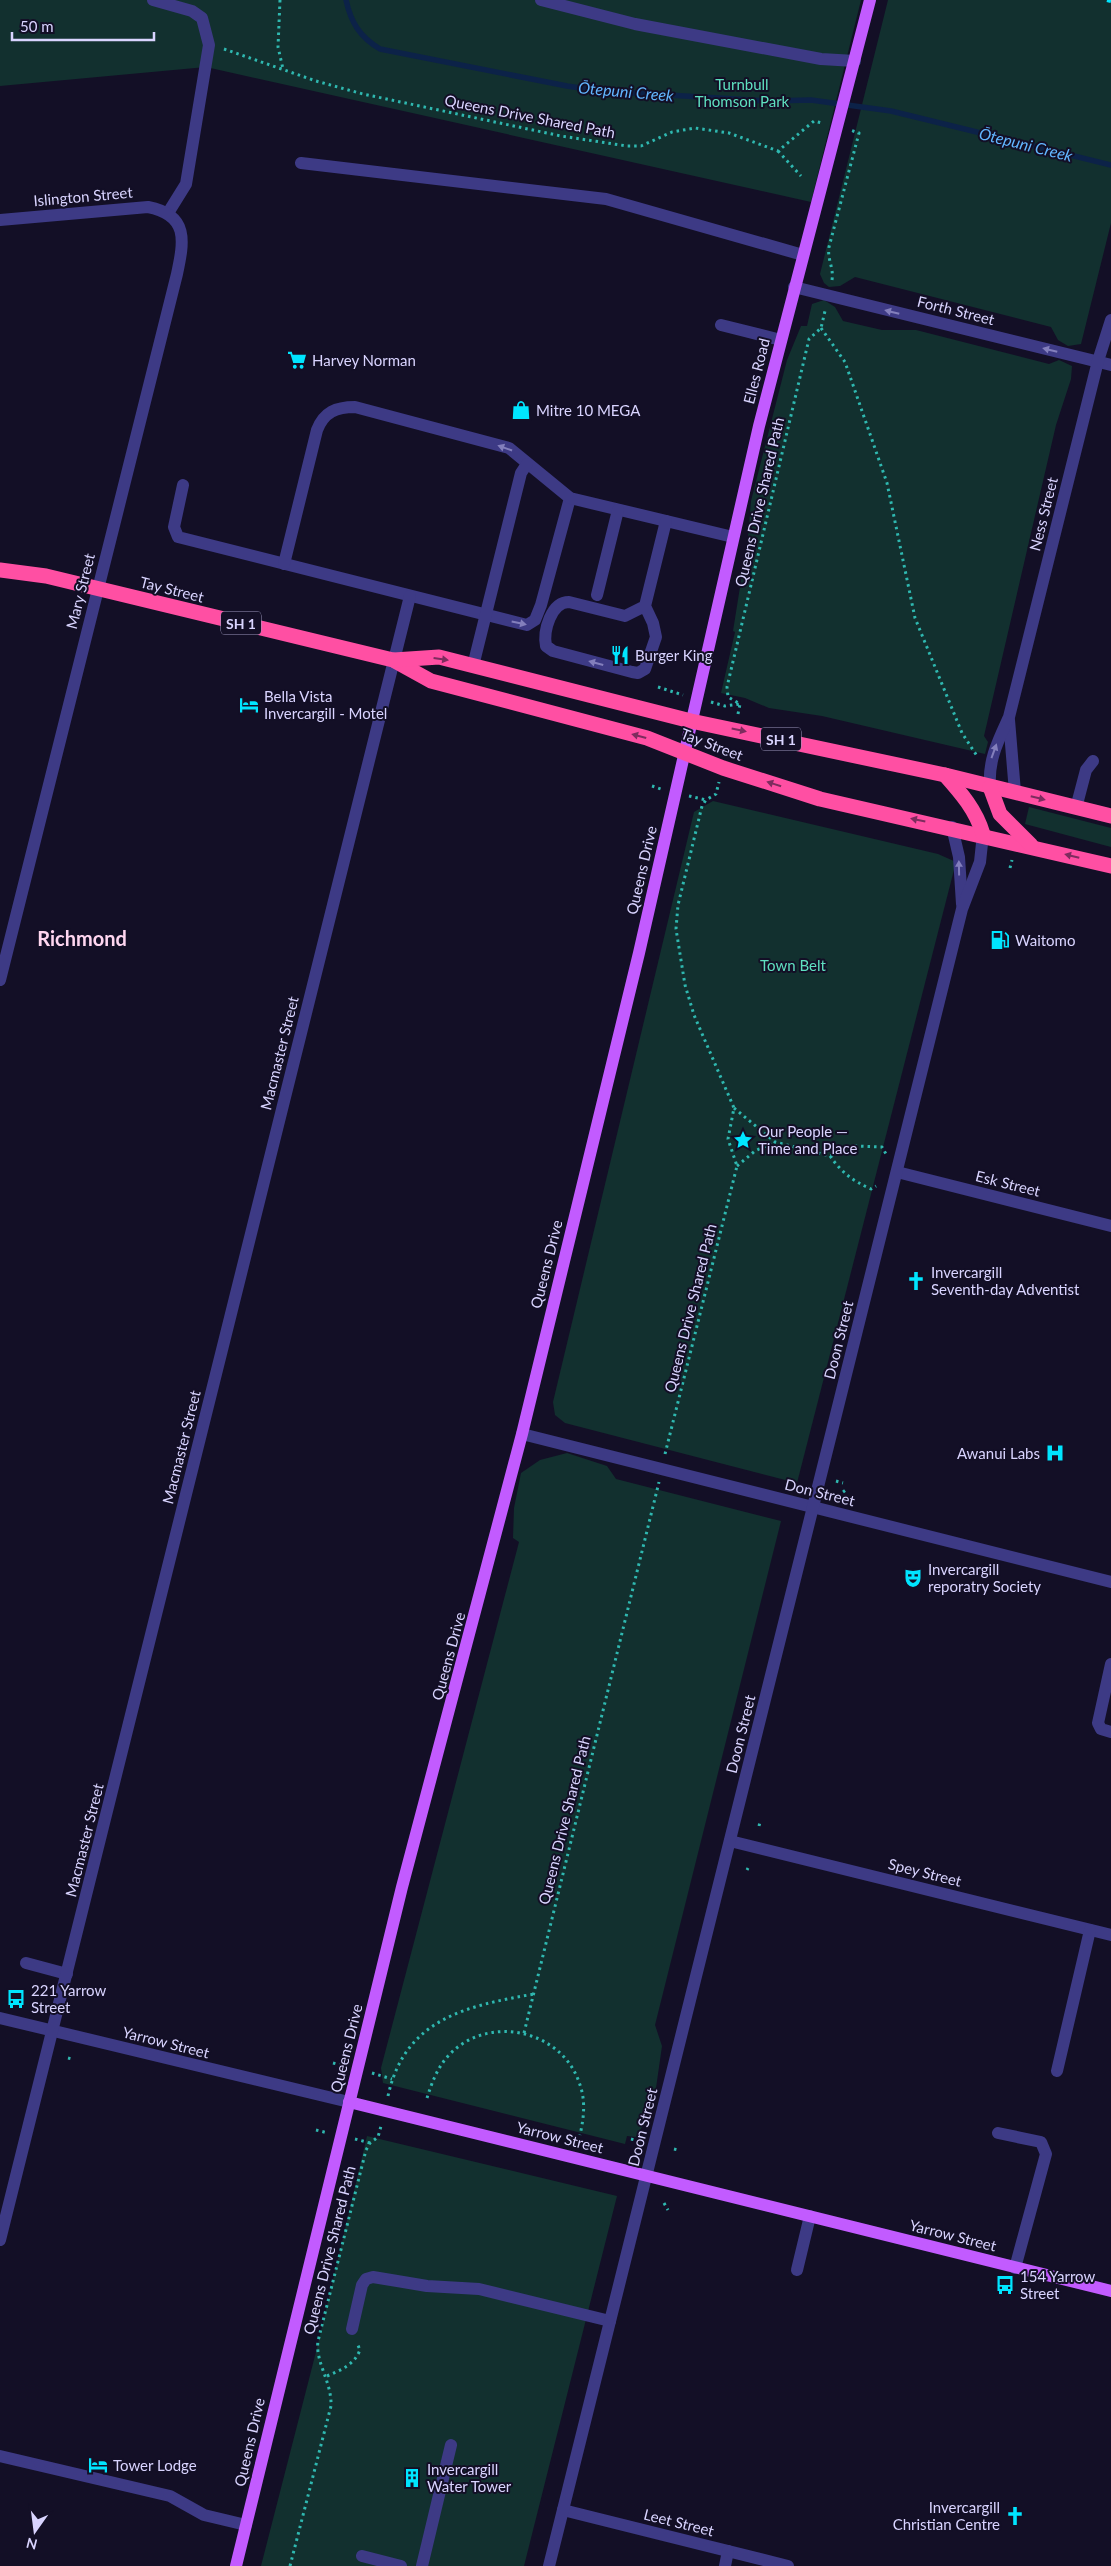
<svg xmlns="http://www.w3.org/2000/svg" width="1111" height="2566" viewBox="0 0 1111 2566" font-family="Lato,sans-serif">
  <rect width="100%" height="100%" fill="#130f26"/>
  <g fill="#12302f">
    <polygon points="0,0 861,0 811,202 206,67 0,86"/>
    <polygon points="888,0 1111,0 1111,223 1081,344 1068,346 1058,340 1051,327 855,277 840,286 829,287 824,283 820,274"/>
    <polygon points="824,300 835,307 843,321 882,330 916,330 1049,364 1059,360 1072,366 1071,379 1056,425 984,736 988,742 985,754 822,716 769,708 745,698 721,693 735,632 733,631 748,537 751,501 787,360 801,326 807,326 812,304"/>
    <polygon points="713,801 938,854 956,862 797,1483 565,1423 555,1415 553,1402 694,812"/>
    <polygon points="1029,807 1111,828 1111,847 1025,824"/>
    <polygon points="567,1453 607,1466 616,1479 781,1521 655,2025 662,2046 653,2109 636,2137 627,2136 625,2144 383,2083 381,2068 519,1542 513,1538 514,1508 521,1473 540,1460"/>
    <polygon points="367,2136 617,2196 524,2566 261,2566 317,2348"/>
  </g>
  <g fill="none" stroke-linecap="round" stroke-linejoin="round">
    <path stroke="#0c2248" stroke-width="5.5" d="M 346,0 C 351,23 360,37 380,49 L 567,86 L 601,91 L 768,101 L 811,100 L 891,111 L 1111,165"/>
    <g stroke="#2fb8b0" stroke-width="3" stroke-dasharray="2.5 4" stroke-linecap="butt">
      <polyline points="280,0 278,47 283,69"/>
      <polyline points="224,49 316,81 363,94 561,136 627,146 641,146 672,132 695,128 729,133 778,151 814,121 822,123"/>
      <polyline points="778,151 801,176"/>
      <path d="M 832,280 C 834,268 827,259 829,247 L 859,133 L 850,130"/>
      <polyline points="821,328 845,362 887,483 915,618 962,733 977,756"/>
      <polyline points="658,687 683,695"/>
      <polyline points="711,702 725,706 740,704"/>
      <polyline points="738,714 740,704 728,697 727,687 809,339 821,328 825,311"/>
      <polyline points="652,786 661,789"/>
      <polyline points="689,796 706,800"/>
      <polyline points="1010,868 1012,860"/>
      <polyline points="734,1108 775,1142 830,1156 855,1146 882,1147 886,1154"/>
      <path d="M 830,1156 C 842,1173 853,1181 871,1189 L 876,1186"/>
      <polyline points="737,1166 755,1151 775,1142"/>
      <polyline points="665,1454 737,1166 728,1139 734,1108 694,1015 685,985 676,929 678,905 702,806 706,800 716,794 719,782"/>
      <polyline points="836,1481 843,1483"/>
      <polyline points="843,1492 847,1489"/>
      <polyline points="759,1826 760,1822"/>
      <polyline points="747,1870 748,1868"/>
      <polyline points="524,2033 659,1482"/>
      <polyline points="68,2058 72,2059"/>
      <polyline points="333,2063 344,2066"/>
      <polyline points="372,2073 392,2079"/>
      <path d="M 388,2096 C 405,2018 467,2006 534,1994"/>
      <path d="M 427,2098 C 432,2082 438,2066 450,2054 C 489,2014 561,2030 579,2082 C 586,2100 584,2117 580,2135"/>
      <polyline points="316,2130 328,2133"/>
      <polyline points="355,2139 370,2143"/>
      <polyline points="631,2139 635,2140"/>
      <polyline points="674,2149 678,2150"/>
      <polyline points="664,2203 668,2210"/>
      <path d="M 327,2376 C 341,2370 354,2365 360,2350 L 357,2343"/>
      <path d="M 290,2566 L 331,2406 C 332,2382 315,2362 318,2341 L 366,2150 L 370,2143 L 378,2137 L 381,2126"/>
    </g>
    <g stroke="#3d3a85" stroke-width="12">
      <polyline points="153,0 192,11 202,18 209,45 186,184 168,213"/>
      <polyline points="541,0 635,24 821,59 855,61"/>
      <polyline points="301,163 606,199 803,255"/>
      <path d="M 0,220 L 148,207 C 189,215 184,241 177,274 L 0,980"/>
      <polyline points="794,287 1111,365"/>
      <polyline points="721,325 781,340"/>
      <polyline points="183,485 174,527 178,537 527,625 535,620 541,605 570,498"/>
      <path d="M 284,564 L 317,430 C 324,412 336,407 355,407 L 509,448 L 570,498 L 733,537"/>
      <polyline points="597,595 618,510"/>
      <path d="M 645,606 L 625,616 L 569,602 C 551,602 543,631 546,646 L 553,651 L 632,672 L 638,673 L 645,669 L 656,637 L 653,623 L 645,606 L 666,521"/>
      <polyline points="473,666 521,473 527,464"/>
      <polyline points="1009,720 1015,792"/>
      <path d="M 990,787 C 988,760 998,741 1009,717 L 1098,361 L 1111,320"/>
      <polyline points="1076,808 1086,770 1093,761"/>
      <polyline points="952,827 959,857 962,904"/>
      <polyline points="897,1172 1111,1226"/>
      <polyline points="522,1434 1111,1582"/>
      <polyline points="1111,1664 1098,1723 1101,1729 1111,1732"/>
      <polyline points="730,1841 1111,1935"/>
      <polyline points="26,1963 67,1974"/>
      <polyline points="0,2018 349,2102"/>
      <polyline points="1057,2071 1090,1930"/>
      <polyline points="998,2133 1041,2142 1046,2154 1015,2268"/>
      <polyline points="0,2240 410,596"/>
      <polyline points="797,2270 810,2216"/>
      <polyline points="352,2329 362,2285 366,2279 373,2277 427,2286 479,2289 610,2321"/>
      <polyline points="0,2456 170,2496 204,2515 246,2525"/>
      <polyline points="563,2510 788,2566"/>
      <polyline points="362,2556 401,2566"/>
      <polyline points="422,2566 451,2445"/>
      <polyline points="549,2566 962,909 980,862 983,834"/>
      <polyline points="725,2566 728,2551"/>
    </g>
    <g stroke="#c25bff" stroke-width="12">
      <polyline points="349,2102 1111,2291"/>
      <polyline points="236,2566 402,1887 522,1434 639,953 759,426 870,0"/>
    </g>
    <g stroke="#ff4fa3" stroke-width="15">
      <polyline points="0,570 46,576 393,660 431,681 647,738 723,768 820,799 1111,866"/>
      <polyline points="394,660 439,657 691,721 945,775 1111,816"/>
      <path d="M 945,775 C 961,793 976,810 983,834"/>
      <polyline points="990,787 1000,814 1031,845"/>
    </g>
    <polyline stroke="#00e5ff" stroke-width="4" stroke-dasharray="8 6" stroke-linecap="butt" points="1107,0 1111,1"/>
  </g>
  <defs><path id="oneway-solid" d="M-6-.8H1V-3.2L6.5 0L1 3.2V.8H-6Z" transform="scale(1.25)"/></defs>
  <g fill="#837fbc">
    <use href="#oneway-solid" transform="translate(892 312) rotate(-166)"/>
    <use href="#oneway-solid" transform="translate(1050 350) rotate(-166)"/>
    <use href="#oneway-solid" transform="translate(505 448) rotate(-161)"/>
    <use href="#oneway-solid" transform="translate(519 623) rotate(12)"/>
    <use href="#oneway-solid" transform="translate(596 663) rotate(-165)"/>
    <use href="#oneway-solid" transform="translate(994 751) rotate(-70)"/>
    <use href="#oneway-solid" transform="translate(959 868) rotate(-91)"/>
  </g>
  <g fill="#7d2c5e">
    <use href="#oneway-solid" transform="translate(441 659) rotate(8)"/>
    <use href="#oneway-solid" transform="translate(739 730) rotate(12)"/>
    <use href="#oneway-solid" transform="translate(639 736) rotate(-165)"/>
    <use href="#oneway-solid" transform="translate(774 784) rotate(-162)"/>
    <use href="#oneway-solid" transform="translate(1038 798) rotate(14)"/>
    <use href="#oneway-solid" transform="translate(918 820) rotate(-168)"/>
    <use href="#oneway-solid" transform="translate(1072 856) rotate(-166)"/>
  </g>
  <defs>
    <g id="supermarket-bare" transform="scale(1.5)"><path d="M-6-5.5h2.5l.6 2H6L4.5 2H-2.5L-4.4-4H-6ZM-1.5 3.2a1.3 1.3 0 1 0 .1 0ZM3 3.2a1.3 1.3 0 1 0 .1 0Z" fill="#00e5ff" stroke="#130f26" stroke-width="2.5" paint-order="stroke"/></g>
    <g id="shop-bare" transform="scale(1.5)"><path d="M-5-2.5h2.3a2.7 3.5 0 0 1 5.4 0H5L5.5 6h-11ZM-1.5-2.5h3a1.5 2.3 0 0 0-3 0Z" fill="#00e5ff" stroke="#130f26" stroke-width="2.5" paint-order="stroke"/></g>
    <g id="restaurant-bare" transform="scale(1.5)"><path d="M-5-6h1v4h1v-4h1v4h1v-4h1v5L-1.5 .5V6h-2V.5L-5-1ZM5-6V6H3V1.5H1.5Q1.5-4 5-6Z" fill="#00e5ff" stroke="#130f26" stroke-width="2.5" paint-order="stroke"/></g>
    <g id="hotel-bare" transform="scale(1.5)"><path d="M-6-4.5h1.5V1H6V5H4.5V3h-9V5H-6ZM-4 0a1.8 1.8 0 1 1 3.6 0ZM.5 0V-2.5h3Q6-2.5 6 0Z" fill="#00e5ff" stroke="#130f26" stroke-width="2.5" paint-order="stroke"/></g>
    <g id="fuel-bare" transform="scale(1.5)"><path d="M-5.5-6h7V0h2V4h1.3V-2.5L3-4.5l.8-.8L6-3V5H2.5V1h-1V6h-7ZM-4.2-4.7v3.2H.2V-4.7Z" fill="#00e5ff" stroke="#130f26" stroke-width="2.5" paint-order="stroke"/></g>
    <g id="sight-bare" transform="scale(1.5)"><path d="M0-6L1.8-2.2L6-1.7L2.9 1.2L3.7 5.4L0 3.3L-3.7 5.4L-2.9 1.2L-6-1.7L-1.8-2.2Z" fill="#00e5ff" stroke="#130f26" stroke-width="2.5" paint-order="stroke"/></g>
    <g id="church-bare" transform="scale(1.5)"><path d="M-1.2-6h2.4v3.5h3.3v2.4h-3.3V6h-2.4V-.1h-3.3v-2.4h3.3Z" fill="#00e5ff" stroke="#130f26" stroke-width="2.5" paint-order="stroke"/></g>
    <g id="hospital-bare" transform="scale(1.5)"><path d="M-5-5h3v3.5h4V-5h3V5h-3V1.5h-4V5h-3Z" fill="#00e5ff" stroke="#130f26" stroke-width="2.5" paint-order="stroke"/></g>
    <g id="theatre-bare" transform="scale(1.5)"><path d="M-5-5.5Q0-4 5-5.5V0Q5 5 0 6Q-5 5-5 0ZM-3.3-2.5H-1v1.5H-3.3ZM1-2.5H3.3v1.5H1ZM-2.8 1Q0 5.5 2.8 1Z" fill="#00e5ff" stroke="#130f26" stroke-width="2.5" paint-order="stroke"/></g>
    <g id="bus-bare" transform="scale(1.5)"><path d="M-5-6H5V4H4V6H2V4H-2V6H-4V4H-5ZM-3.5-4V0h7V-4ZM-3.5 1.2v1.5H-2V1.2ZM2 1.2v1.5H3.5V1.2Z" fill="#00e5ff" stroke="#130f26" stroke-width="2.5" paint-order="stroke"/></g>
    <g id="building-bare" transform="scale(1.5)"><path d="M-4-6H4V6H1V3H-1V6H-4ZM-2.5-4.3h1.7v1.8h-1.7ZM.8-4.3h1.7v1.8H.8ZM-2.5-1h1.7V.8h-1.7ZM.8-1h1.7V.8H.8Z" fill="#00e5ff" stroke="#130f26" stroke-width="2.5" paint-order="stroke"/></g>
  </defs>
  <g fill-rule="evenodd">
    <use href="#supermarket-bare" x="297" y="360"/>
    <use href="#shop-bare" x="521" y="410"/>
    <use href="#restaurant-bare" x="620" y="655"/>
    <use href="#hotel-bare" x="249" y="705"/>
    <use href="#fuel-bare" x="1000" y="940"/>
    <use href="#sight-bare" x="743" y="1140"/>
    <use href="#church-bare" x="916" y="1281"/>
    <use href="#hospital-bare" x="1055" y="1453"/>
    <use href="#theatre-bare" x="913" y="1578"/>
    <use href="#bus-bare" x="16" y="1999"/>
    <use href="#bus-bare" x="1005" y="2285"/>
    <use href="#hotel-bare" x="98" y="2465"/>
    <use href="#building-bare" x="412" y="2478"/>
    <use href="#church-bare" x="1015" y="2516"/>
  </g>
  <g text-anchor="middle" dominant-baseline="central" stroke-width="4" stroke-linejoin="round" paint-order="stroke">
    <g fill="#130f26" stroke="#9e99be" stroke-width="1">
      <rect x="221" y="611.5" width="40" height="23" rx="4"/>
      <rect x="761" y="727.5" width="40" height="23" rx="4"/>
    </g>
    <g font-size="14" font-weight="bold" fill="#d9d4ff">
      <text x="241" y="623">SH 1</text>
      <text x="781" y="739">SH 1</text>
    </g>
    <g font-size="15" fill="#5fe0c0" stroke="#130f26">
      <text x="742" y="84">Turnbull<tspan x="742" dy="17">Thomson Park</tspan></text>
      <text x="793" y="965">Town Belt</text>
    </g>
    <g font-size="15" fill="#d9d4ff" stroke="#130f26">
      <text transform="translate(530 116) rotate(11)">Queens Drive Shared Path</text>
      <text transform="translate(83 196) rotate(-5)">Islington Street</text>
      <text transform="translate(956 310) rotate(14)">Forth Street</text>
      <text transform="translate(756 371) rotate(-76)">Elles Road</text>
      <text transform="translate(759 502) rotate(-77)">Queens Drive Shared Path</text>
      <text transform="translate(1043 514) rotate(-76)">Ness Street</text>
      <text transform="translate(172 589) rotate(14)">Tay Street</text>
      <text transform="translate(80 591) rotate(-76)">Mary Street</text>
      <text transform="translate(712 744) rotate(21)">Tay Street</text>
      <text transform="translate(641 870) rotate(-77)">Queens Drive</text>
      <text transform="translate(279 1053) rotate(-76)">Macmaster Street</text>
      <text transform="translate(1008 1183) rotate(14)">Esk Street</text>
      <text transform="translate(546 1264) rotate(-76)">Queens Drive</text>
      <text transform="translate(690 1308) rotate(-76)">Queens Drive Shared Path</text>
      <text transform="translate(838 1340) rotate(-76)">Doon Street</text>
      <text transform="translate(181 1447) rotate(-76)">Macmaster Street</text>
      <text transform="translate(820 1492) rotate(14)">Don Street</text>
      <text transform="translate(448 1656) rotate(-75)">Queens Drive</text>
      <text transform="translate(740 1734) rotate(-76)">Doon Street</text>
      <text transform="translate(564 1820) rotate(-76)">Queens Drive Shared Path</text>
      <text transform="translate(84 1840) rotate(-76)">Macmaster Street</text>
      <text transform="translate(925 1872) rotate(14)">Spey Street</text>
      <text transform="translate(166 2042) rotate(14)">Yarrow Street</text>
      <text transform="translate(346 2048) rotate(-76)">Queens Drive</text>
      <text transform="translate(642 2127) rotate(-76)">Doon Street</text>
      <text transform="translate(560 2137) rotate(14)">Yarrow Street</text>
      <text transform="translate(953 2235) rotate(14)">Yarrow Street</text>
      <text transform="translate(329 2250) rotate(-76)">Queens Drive Shared Path</text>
      <text transform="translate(249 2442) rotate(-77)">Queens Drive</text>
      <text transform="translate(679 2522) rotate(14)">Leet Street</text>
    </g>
    <g font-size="15" fill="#d9d4ff" stroke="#130f26" text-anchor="start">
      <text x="312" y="360">Harvey Norman</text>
      <text x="536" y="410">Mitre 10 MEGA</text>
      <text x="635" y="655">Burger King</text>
      <text x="264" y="696">Bella Vista<tspan x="264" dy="17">Invercargill - Motel</tspan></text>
      <text x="1015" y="940">Waitomo</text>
      <text x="758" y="1131">Our People —<tspan x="758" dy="17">Time and Place</tspan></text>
      <text x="931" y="1272">Invercargill<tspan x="931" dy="17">Seventh-day Adventist</tspan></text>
      <text x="1040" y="1453" text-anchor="end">Awanui Labs</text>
      <text x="928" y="1569">Invercargill<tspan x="928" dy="17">reporatry Society</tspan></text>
      <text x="31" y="1990">221 Yarrow<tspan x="31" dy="17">Street</tspan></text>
      <text x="1020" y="2276">154 Yarrow<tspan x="1020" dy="17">Street</tspan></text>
      <text x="113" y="2465">Tower Lodge</text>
      <text x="427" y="2469">Invercargill<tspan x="427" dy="17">Water Tower</tspan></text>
      <text x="1000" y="2507" text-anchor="end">Invercargill<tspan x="1000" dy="17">Christian Centre</tspan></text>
    </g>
    <g font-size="16" font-style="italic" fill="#62b6ff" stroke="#130f26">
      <text transform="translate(626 91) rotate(5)">Ōtepuni Creek</text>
      <text transform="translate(1026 144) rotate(14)">Ōtepuni Creek</text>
    </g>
    <g font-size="20" font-weight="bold" fill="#ffd6f0" stroke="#130f26">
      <text x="82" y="938">Richmond</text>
    </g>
  </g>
  <g transform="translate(35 2531) rotate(194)" stroke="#130f26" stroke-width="4" paint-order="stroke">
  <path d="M0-4L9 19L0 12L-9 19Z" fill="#d9d4ff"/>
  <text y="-8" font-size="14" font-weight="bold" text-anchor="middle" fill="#d9d4ff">N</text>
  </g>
  <path d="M12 32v8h142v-8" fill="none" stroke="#d9d4ff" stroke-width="2.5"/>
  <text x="20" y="32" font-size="15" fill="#d9d4ff" stroke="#130f26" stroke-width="4" paint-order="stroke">50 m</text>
</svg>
